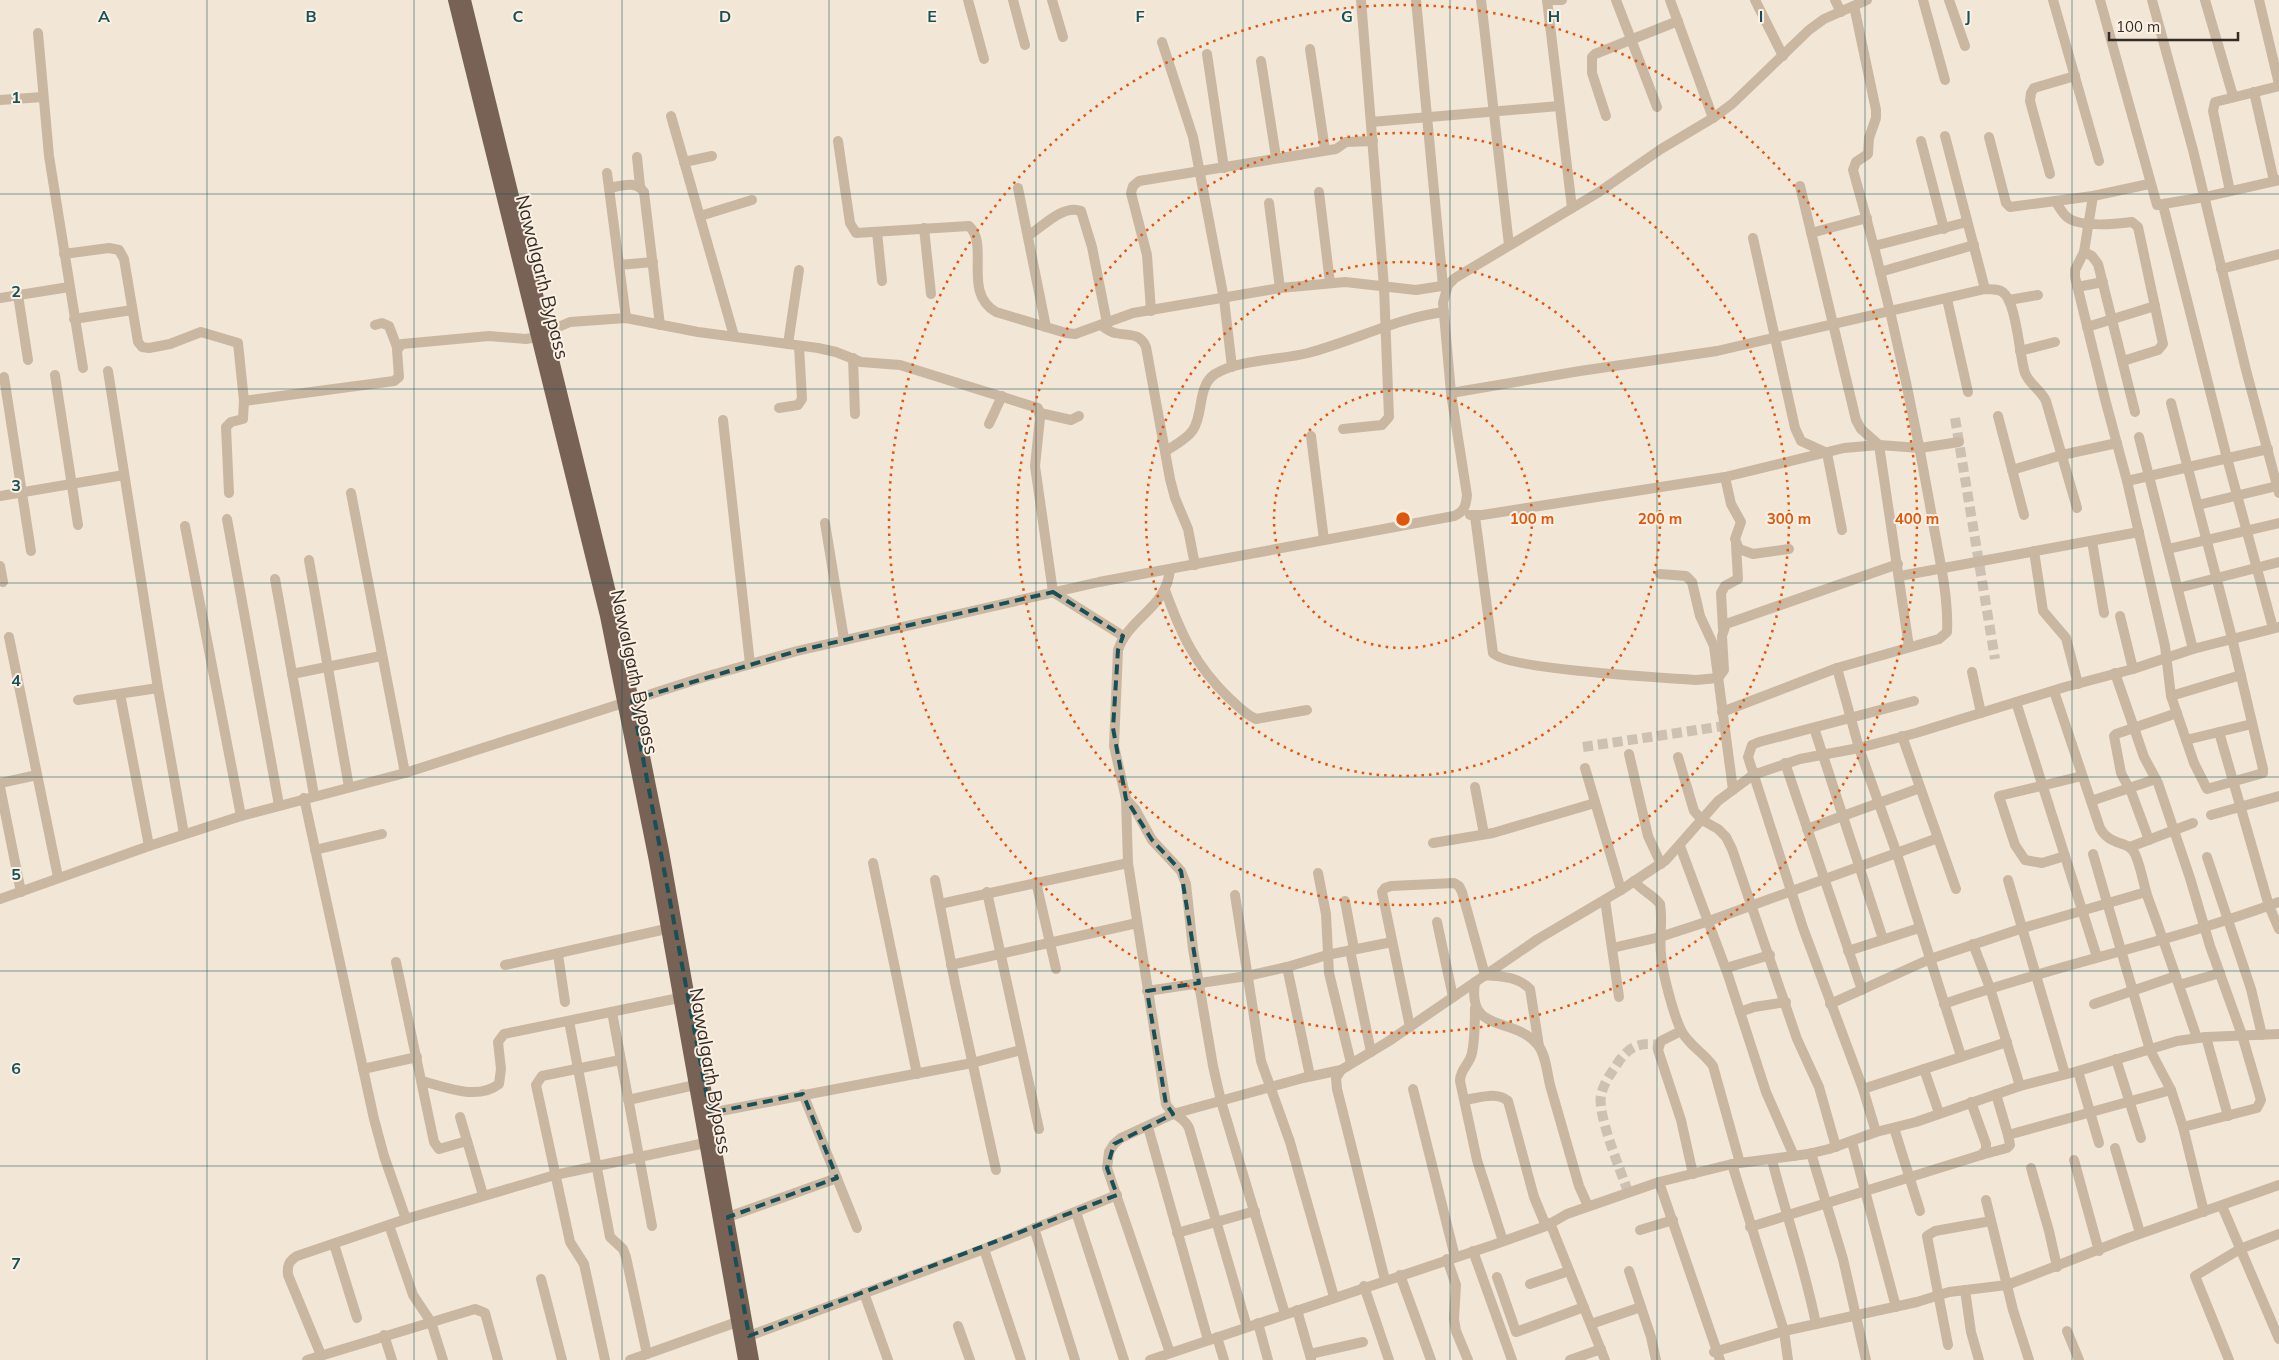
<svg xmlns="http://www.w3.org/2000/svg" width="2279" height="1360" viewBox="0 0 2279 1360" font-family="Mulish,sans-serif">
  <rect width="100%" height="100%" fill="#f2e6d6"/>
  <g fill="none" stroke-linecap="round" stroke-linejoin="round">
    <g stroke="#ccc1b3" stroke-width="10" stroke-dasharray="10 5" stroke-linecap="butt">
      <polyline points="1955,418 1995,659"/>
      <polyline points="1583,747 1724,726"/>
      <path d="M 1628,1192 C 1621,1171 1597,1115 1601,1095 C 1604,1082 1612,1072 1619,1061 C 1630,1046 1640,1042 1659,1045"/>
    </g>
    <g stroke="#cab7a2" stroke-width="10">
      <polyline points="968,0 984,59"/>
      <polyline points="1013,0 1025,45"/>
      <polyline points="1052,0 1063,37"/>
      <polyline points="1416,0 1443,286"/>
      <polyline points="1481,0 1509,245"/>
      <polyline points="1547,0 1572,208"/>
      <polyline points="1547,0 1562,0"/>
      <polyline points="1616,0 1657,107"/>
      <polyline points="1670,0 1713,118"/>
      <polyline points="1755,0 1783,56"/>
      <polyline points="1835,0 1841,12"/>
      <polyline points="1923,0 1945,80"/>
      <polyline points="1949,0 1965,46"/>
      <polyline points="2053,0 2099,161"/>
      <polyline points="2100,0 2157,205 2205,197 2279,180"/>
      <polyline points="2152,0 2193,150 2246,370 2279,493"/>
      <polyline points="2205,0 2233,96"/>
      <polyline points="2259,0 2279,84"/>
      <polyline points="38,33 49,156 83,368"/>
      <polyline points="1162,42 1193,137 1224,299 1232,367"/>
      <polyline points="1310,49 1325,150"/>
      <polyline points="1207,54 1224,168"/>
      <polyline points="1261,61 1276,157"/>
      <polyline points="2254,92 2274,181"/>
      <polyline points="0,100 43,97"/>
      <polyline points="671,116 734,336"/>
      <polyline points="1606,116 1592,73 1592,57 1595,54 1678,21"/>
      <polyline points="1371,122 1559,106"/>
      <polyline points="1945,136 1985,289"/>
      <polyline points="1989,137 2006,203 2010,207 2093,196 2149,184"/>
      <path d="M 838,141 L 850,223 L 856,233 L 969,226 C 990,245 962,293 996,312 L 1066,333 L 1075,334 L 1133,313 L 1280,288 L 1345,282 L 1416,290 L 1448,285"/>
      <polyline points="1921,141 1944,229"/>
      <polyline points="637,157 640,186"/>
      <polyline points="684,162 712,156"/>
      <polyline points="607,173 626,318"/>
      <polyline points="2050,174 2030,101 2031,93 2034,88 2075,76"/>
      <polyline points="1800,186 1856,420 1861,429 1879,445 1909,647"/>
      <path d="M 609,188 C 621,186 636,180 644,192 L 660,325"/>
      <polyline points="1018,188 1046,327"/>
      <polyline points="2230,191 2213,111 2215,102 2279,86"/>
      <polyline points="1319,192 1330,283"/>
      <polyline points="2093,196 2084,252 2075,270 2075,277 2105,399 2127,481 2155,603 2165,646 2171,696 2194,763 2207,789 2263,773 2263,769 2232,638 2171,403"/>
      <path d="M 2055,201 C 2059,206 2062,213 2067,217 C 2080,228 2116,224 2132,222 L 2138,227 L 2163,344 L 2158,350 L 2123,361"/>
      <polyline points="1269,203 1280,288"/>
      <polyline points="2163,205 2227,458 2273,628"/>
      <polyline points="700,216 752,200"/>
      <polyline points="924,228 931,294"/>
      <polyline points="877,232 882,281"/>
      <polyline points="1811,233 1867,218"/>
      <path d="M 1028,236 C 1042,227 1063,204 1081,211 L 1092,247 L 1107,323"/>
      <polyline points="1753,238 1795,428 1801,441 1827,453 1842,530"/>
      <polyline points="1874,246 1967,222"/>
      <polyline points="2084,252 2092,256 2098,264 2135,412"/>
      <polyline points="64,254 109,248 119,250 124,259 138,342 142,347 149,348 170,344 201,332 238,343 244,401"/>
      <polyline points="619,265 653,262"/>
      <polyline points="2221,269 2279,254"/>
      <polyline points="1880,272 1974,245"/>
      <polyline points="2077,287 2103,282"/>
      <polyline points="18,295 28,360"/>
      <polyline points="0,298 69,287"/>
      <polyline points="1947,299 1968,392"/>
      <polyline points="2009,300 2038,295"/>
      <polyline points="1151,311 1147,255 1131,193 1133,186 1139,181 1336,149 1346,142 1373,141"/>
      <polyline points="74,319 132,310"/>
      <polyline points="375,325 382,323 389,326 397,347"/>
      <path d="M 1101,325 C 1105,328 1110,332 1115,333 C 1128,336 1140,332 1146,347 L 1170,479 L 1175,498 L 1188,529 L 1195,565"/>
      <polyline points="2087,327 2155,306"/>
      <polyline points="788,344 799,270"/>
      <polyline points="2020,351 2055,342"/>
      <polyline points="853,358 855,414"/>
      <polyline points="108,371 158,688 184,834"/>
      <polyline points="55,375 78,525"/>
      <polyline points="4,377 31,551"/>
      <path d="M 1451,393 L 1580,371 L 1717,351 L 1985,289 C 1990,289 1996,289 2001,291 C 2017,299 2019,356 2025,373 C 2029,384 2041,390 2046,401 L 2077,508"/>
      <polyline points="779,408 798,405 802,399 799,346"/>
      <polyline points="1040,413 1071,420 1079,416"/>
      <polyline points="1998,416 2024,515"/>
      <polyline points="723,420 750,664"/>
      <polyline points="989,424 1002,396"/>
      <polyline points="1343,429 1382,425 1389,417 1384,287 1361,0"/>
      <polyline points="1311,436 1324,540"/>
      <polyline points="2139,437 2193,649"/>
      <path d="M 1166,451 C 1175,445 1187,439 1193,430 C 1204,413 1197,386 1215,374 C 1240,359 1281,360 1308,353 C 1354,341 1397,318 1444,312"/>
      <polyline points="2012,470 2062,455 2117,443"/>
      <polyline points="1725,477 1731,504 1741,522 1735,539 1739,549 1753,554 1789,549"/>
      <polyline points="2127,481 2268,449"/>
      <polyline points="229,493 226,427 231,422 243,419 244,401 394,381 399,377 397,350 402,344 489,336 526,339 548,335 556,328 570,322 626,318 698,332 818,348 836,352 861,362 900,365 1038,408 1040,418 1035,466 1053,592 1123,636"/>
      <polyline points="351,493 405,773"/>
      <polyline points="0,496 124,475"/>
      <polyline points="2198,505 2277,486"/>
      <polyline points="1470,515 1482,515 1725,477 1844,448 1879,445 1920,448 1959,442"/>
      <path d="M 1475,516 L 1493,653 C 1505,669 1667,678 1696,680 L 1718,678 L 1724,670 L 1722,636 L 1726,624 L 1898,564"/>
      <polyline points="227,519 279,805"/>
      <polyline points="825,523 844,639"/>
      <polyline points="185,526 241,816"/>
      <polyline points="2092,541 2104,613"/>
      <polyline points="2168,549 2279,523"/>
      <polyline points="2034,551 2043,611 2066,638 2078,684"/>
      <polyline points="309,560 349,787"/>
      <polyline points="0,566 3,582"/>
      <path d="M 1170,569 C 1167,608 1130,616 1118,650 L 1114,746 L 1126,799 L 1128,863 L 1166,1104 C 1172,1116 1184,1116 1189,1128 L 1247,1327"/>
      <polyline points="1660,574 1686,576 1692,582 1700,616 1714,646 1733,790"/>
      <polyline points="1900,576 2139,532"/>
      <polyline points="275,579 314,795"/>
      <polyline points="2178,588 2279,562"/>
      <path d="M 1165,590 C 1181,634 1195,665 1229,698 C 1238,706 1246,715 1256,719 L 1307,710"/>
      <polyline points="2120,616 2133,669"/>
      <polyline points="1723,629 1721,593 1725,586 1738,579 1736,545"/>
      <polyline points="9,637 58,877"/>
      <polyline points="1837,668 1859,748 1897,854 1961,1056"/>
      <polyline points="1972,672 1981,713"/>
      <polyline points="2115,673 2144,757 2158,783 2190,878 2210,946 2242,1035 2261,1100 2257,1108 2183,1127"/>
      <polyline points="292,674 381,656"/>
      <path d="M 2054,691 L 2100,828 C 2110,847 2129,840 2135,854 C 2141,867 2143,883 2148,898 C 2165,944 2181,991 2197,1038"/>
      <polyline points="120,694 149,846"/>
      <polyline points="2171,696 2241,675"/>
      <polyline points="78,700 158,688"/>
      <polyline points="2016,702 2097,957"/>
      <path d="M 1722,712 L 1837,668 L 1939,639 L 1947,632 C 1949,594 1937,549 1931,511 C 1911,396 1885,282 1853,170 L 1856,162 L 1868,154 L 1869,138 L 1876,118 L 1876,110 L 1854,6"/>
      <polyline points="1814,728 1883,939"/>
      <polyline points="2219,732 2252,724"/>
      <polyline points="1902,736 1956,889"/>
      <polyline points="2186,740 2219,732 2269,906 2279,929"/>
      <polyline points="1629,754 1648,836 1661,864"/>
      <polyline points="1678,757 1694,811 1702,820 1718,829 1726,837 1732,849 1797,1039 1819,1087 1836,1147"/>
      <polyline points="1785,763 1862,990"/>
      <polyline points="1585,768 1621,890"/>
      <polyline points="0,783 37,775"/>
      <polyline points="0,787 21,892"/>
      <polyline points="1475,787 1484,834"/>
      <polyline points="304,798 374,1119 384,1156 406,1219"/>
      <polyline points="1126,799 1135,809 1152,840 1181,871 1186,884 1193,949 1213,1066 1221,1101 1285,1314"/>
      <polyline points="2091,801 2156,779"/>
      <polyline points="2211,815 2279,796"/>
      <polyline points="1807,829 1920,788"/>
      <polyline points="2149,840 2132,794 2121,773 2114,736 2116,734 2177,713"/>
      <polyline points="1433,843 1493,833 1595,803"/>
      <polyline points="1680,846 1728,975 1766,1092 1794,1156"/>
      <polyline points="2130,847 2193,823"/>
      <polyline points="315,850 382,834"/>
      <polyline points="2093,854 2150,1050 2171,1090 2183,1127 2204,1212"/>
      <polyline points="2065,856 2042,863 2025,860 2015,845 1999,796 2082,776"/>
      <polyline points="2207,857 2251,989 2262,1035"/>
      <polyline points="873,863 917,1074"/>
      <polyline points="1318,873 1326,914 1329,973 1351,1063"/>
      <polyline points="935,880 955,983 996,1170"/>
      <polyline points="2008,880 2065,1074"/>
      <path d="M 1634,881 C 1642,891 1653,895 1660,904 C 1663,921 1659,937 1661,954 C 1662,972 1674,1017 1682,1032 C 1690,1046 1704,1053 1713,1066 L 1740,1163"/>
      <polyline points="1036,882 1056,969"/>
      <polyline points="987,892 1039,1129"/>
      <polyline points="1235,895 1261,1061 1290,1142 1334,1297"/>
      <path d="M 0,899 L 149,846 L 241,816 L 405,773 L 701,678 L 797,651 L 1099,582 L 1454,516 C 1464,512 1466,506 1467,495 L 1451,393 L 1443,303 L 1448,285 L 1455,278 L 1599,192 L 1661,149 L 1713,118 L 1732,104 L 1809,30 L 1824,19 L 1867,0"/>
      <polyline points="1605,900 1619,997"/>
      <polyline points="1345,901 1354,949"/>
      <polyline points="940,904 1128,863"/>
      <polyline points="1437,922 1453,997"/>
      <polyline points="1973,944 1990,988 2020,1086"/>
      <polyline points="1612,948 1660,937 1709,921 1938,838"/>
      <polyline points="1350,950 1371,1052"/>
      <polyline points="1848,951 1919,928"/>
      <polyline points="558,954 565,1002"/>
      <polyline points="396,962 434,1142 439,1149 467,1141"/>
      <polyline points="505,965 666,929"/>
      <polyline points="951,965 1137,923"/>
      <polyline points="1287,967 1310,1076"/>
      <polyline points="1726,968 1770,955"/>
      <path d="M 1475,982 C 1467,1035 1513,1015 1538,1045 C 1546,1055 1547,1073 1550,1085 C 1560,1119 1569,1152 1579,1186 L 1588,1206"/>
      <polyline points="2179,985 2220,973"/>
      <polyline points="1147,991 1247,976 1287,967 1327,955 1392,942"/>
      <polyline points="1830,1004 1930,959 2023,928 2146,892"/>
      <path d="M 1944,1004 C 2054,965 2169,943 2279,902"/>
      <polyline points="2094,1004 2176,976"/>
      <path d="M 1475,1008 C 1475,1023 1475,1038 1472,1053 C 1470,1064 1460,1069 1460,1081 L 1477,1160 L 1503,1241"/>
      <polyline points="612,1012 652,1226"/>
      <polyline points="1740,1012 1754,1007 1786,1002"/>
      <polyline points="569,1021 610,1237 623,1249 626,1257 647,1354"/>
      <path d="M 1410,1027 L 1382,892 L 1385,888 L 1391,886 L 1454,883 L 1459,886 L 1462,892 L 1485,975 C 1502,977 1517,976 1530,989 L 1539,1046"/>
      <polyline points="1681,1031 1661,1041 1658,1050 1681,1120 1693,1174"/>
      <polyline points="2206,1037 2228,1116"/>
      <polyline points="2116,1059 2141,1138"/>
      <polyline points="363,1069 417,1057"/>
      <polyline points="1924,1069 1939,1113"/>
      <polyline points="2078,1071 2099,1143"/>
      <path d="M 422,1081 C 445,1087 477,1101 499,1084 L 501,1069 L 498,1042 L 504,1034 L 679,998"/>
      <polyline points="1413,1089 1455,1257"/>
      <polyline points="1863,1089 2007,1042"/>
      <polyline points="803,1094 857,1228"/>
      <polyline points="1996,1094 2008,1135"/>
      <polyline points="628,1100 695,1085"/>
      <path d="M 1465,1100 C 1479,1098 1497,1091 1508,1101 L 1534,1197 L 1546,1226"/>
      <polyline points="710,1113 972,1063 1021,1050"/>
      <polyline points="460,1117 483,1195"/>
      <polyline points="1148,1127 1208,1340"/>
      <polyline points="1894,1128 1920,1211"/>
      <polyline points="1876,1132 1863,1089 1803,928 1748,757 1752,745 1759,742 1914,701"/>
      <polyline points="1852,1142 1896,1307"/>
      <polyline points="2115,1148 2140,1233"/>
      <polyline points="1811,1153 1843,1259 1866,1360"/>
      <polyline points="1981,1155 2007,1148 2010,1145 2008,1135 2171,1090"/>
      <path d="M 1772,1160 C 1786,1215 1805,1268 1816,1324"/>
      <polyline points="2074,1160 2099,1251"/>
      <polyline points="1732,1164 1784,1331 1788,1360"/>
      <polyline points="2031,1168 2049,1231 2057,1267"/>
      <polyline points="1659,1182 1720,1360"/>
      <polyline points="1986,1200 2013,1310 2029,1360"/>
      <polyline points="2222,1206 2279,1339"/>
      <polyline points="1076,1212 1124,1360"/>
      <polyline points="728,1217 837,1178"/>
      <polyline points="1550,1223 1605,1360"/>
      <polyline points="389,1225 413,1295 431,1322 443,1360"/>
      <polyline points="1750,1227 1981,1155 1986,1150 1986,1144 1971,1102"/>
      <polyline points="1034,1228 1075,1360"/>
      <polyline points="1640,1230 1673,1220"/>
      <polyline points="1177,1233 1255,1211"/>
      <polyline points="334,1244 357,1318"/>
      <polyline points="984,1249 1021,1360"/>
      <polyline points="1473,1251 1512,1360"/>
      <polyline points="1447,1259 1456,1285 1454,1319 1456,1331 1468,1360"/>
      <polyline points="1629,1271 1651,1337 1656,1360"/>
      <polyline points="1400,1275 1431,1360"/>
      <polyline points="1497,1277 1516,1332 1584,1307"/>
      <polyline points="541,1279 562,1360"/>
      <polyline points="1385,1280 1337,1089 1336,1078 1341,1070 1389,1041 1538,939 1621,890 1666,860 1718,801 1753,775 1800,759 1859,748 1916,733 2065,687 2133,669 2193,649 2279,627"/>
      <polyline points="1530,1284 1569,1271"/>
      <polyline points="1364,1286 1389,1360"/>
      <polyline points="1965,1290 1971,1332 1979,1360"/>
      <polyline points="864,1293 888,1360"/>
      <polyline points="1297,1310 1311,1359"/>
      <polyline points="1258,1323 1268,1360"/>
      <polyline points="1591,1324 1641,1307"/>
      <polyline points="958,1326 970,1360"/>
      <polyline points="2067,1331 2079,1360"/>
      <polyline points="384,1335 392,1360"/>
      <polyline points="749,1336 984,1249 1117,1195"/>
      <polyline points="1217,1337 1224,1360"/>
      <polyline points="1948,1345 1927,1236 1935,1231 1991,1221"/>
      <polyline points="1714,1352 1784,1331 1917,1302 1949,1292 2007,1285 2128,1238 2279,1185"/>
      <polyline points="1170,1353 1107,1168 1109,1152 1114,1144 1121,1138 1173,1114 1303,1078 1341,1070"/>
      <polyline points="1310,1354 1363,1342"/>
      <path d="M 321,1355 L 288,1275 C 287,1265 289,1261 297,1256 L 406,1219 L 555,1175 L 705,1143"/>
      <polyline points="307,1360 475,1309 485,1313 498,1360"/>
      <polyline points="605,1360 584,1264 570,1242 536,1085 542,1076 620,1060"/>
      <polyline points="630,1360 737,1322"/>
      <polyline points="1150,1360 1493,1245 1546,1226 1567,1214 1659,1182 1732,1164 1808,1154 1829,1149 1876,1132 1916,1122 2020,1086 2075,1072 2177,1041 2206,1037 2279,1034"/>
      <polyline points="1570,1360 1601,1349"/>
      <polyline points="2229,1360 2195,1276 2240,1249 2279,1234"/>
    </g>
    <g stroke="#776255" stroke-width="12">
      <polyline points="454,0 606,616 655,861 744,1360"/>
      <polyline points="465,0 616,617 663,851 753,1360"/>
    </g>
  </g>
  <path fill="none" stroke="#195057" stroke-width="4" stroke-dasharray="10 6" stroke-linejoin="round" d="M 1053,592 L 1123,636 L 1118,650 L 1113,728 L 1126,799 L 1152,840 L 1181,871 L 1199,983 L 1147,991 L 1166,1104 L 1173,1114 L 1114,1144 L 1107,1168 L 1117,1195 L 749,1336 L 728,1217 L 837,1178 L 803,1094 L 710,1113 L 632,700 L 797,651 Z"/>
  <path fill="none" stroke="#195057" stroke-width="1" stroke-opacity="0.55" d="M 207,0 L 207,1360M 414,0 L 414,1360M 622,0 L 622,1360M 829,0 L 829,1360M 1036,0 L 1036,1360M 1243,0 L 1243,1360M 1450,0 L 1450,1360M 1657,0 L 1657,1360M 1865,0 L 1865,1360M 2072,0 L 2072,1360M 0,194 L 2279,194M 0,389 L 2279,389M 0,583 L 2279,583M 0,777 L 2279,777M 0,971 L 2279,971M 0,1166 L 2279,1166"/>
  <g fill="none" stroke="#df570d" stroke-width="2.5" stroke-dasharray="2.5 5">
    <circle cx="1403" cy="519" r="129"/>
    <circle cx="1403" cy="519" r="257"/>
    <circle cx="1403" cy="519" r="386"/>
    <circle cx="1403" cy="519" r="514"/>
  </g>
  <g text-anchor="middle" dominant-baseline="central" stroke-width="4" stroke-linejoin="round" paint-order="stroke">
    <g font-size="19" fill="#342b25" stroke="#faf0e3">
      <text transform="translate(543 277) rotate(76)">Nawalgarh Bypass</text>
      <text transform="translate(635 672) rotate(78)">Nawalgarh Bypass</text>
      <text transform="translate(711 1071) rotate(80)">Nawalgarh Bypass</text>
    </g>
  </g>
  <g font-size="16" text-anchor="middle" font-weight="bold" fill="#195057" stroke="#faf0e3" stroke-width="4" stroke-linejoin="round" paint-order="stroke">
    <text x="104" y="22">A</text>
    <text x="311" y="22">B</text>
    <text x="518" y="22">C</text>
    <text x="725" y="22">D</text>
    <text x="932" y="22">E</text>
    <text x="1140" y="22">F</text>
    <text x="1347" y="22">G</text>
    <text x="1554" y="22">H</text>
    <text x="1761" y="22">I</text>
    <text x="1968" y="22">J</text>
    <text x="16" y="103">1</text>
    <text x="16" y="297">2</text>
    <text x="16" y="491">3</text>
    <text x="16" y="686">4</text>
    <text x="16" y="880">5</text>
    <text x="16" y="1074">6</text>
    <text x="16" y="1269">7</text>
  </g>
  <circle cx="1403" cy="519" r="8" fill="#df570d" stroke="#faf0e3" stroke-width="2.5"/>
  <g font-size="15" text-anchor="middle" font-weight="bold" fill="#df570d" stroke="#faf0e3" stroke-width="4" stroke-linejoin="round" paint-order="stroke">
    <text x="1532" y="524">100 m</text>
    <text x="1660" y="524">200 m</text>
    <text x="1789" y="524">300 m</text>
    <text x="1917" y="524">400 m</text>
  </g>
  <path d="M2109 32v8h129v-8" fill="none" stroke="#342b25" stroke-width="2.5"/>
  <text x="2116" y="32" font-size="15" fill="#342b25" stroke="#faf0e3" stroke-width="4" paint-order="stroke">100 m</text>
</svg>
